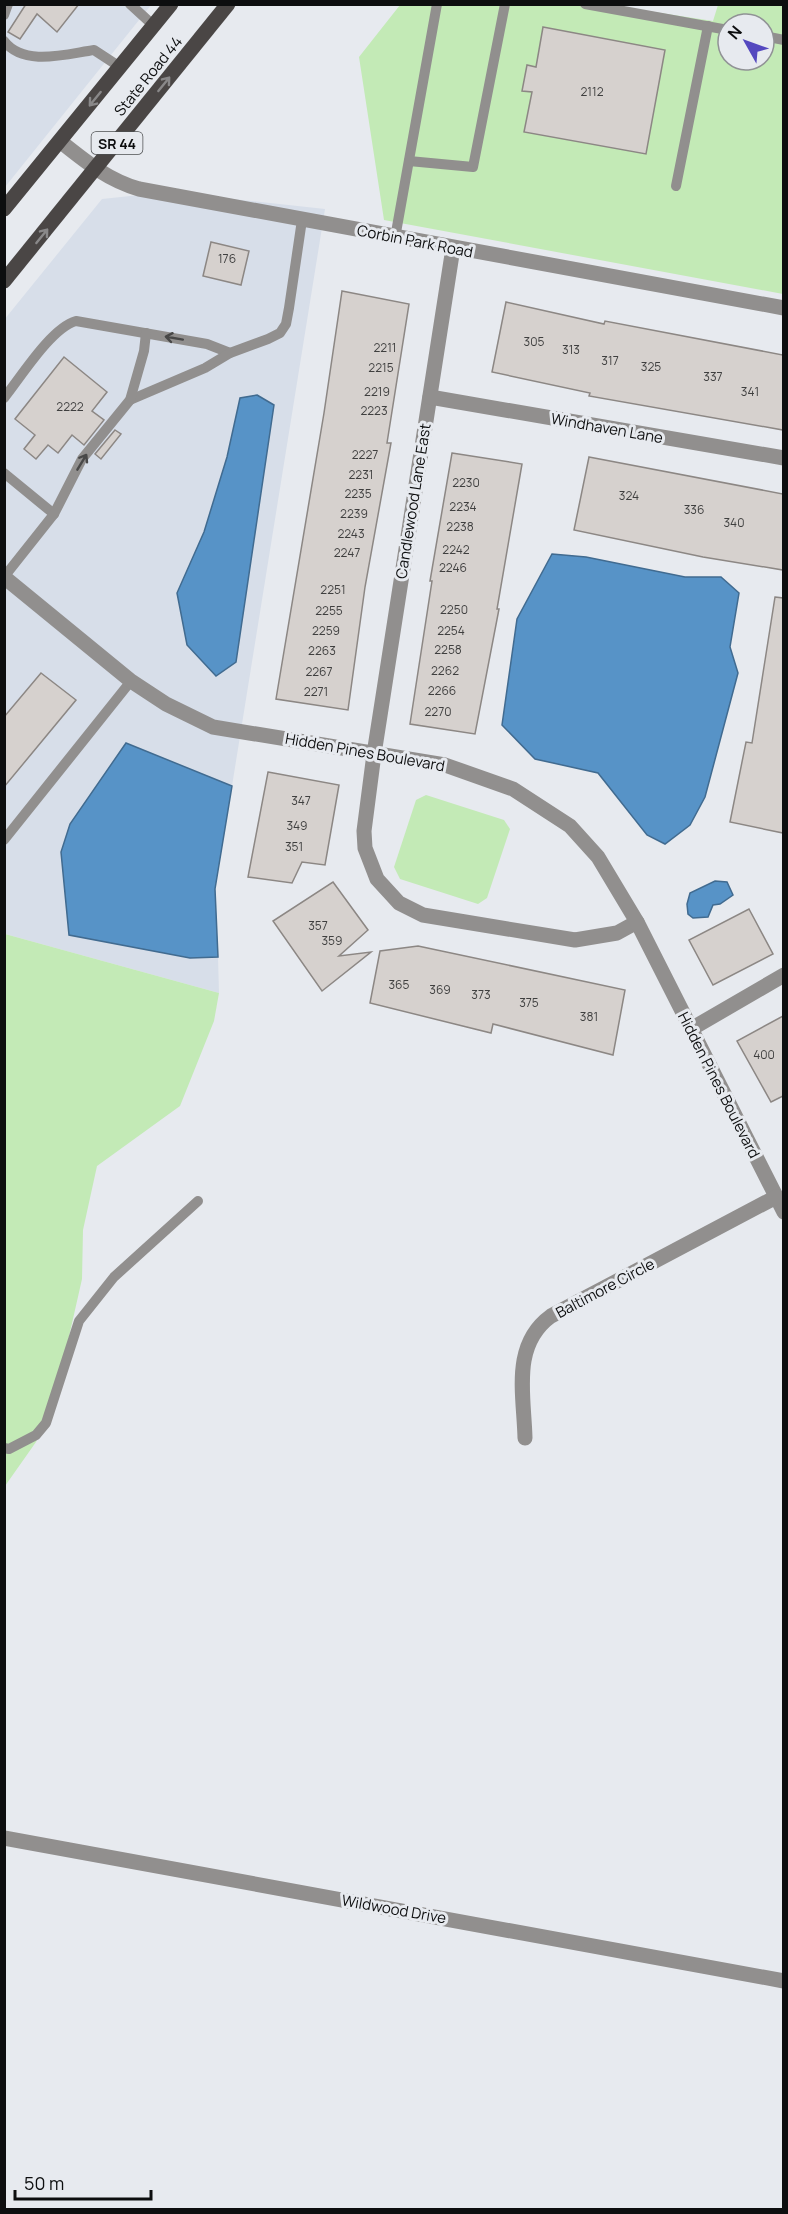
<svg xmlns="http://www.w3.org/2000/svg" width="788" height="2214" viewBox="0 0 788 2214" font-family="Manrope,sans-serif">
  <rect width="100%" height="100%" fill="#e7eaef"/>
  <g fill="#d7dee9" fill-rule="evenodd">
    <polygon points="5,5 151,5 5,187"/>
    <path d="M 168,192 L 325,209 L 232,786 L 126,743 L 69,935 L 190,958 L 218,957 L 219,993 L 5,934 L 4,320 L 102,199 ZM 240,398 L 274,405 L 236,662 L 216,675 L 177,593 L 204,532 L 227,457 Z"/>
  </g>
  <g fill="#c3eab6" fill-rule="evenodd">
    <path d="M 602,4 L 713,21 L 718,5 L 783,5 L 783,294 L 384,220 L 359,57 L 400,5 ZM 728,24 L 764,24 L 764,60 L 728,60 Z"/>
    <polygon points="426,795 504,820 510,829 487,898 478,904 400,879 394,867 416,800"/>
    <polygon points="5,934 219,993 214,1021 180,1106 97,1166 83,1230 82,1279 56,1394 36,1442 5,1486"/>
  </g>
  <g fill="#5793c7" stroke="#416b90" stroke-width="1.5">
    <polygon points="257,395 274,405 236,662 216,676 187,645 177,593 204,532 227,457 240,398"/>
    <polygon points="552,554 586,557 685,577 721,577 739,593 730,647 738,673 705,797 690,825 665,844 647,835 598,773 535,759 502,725 517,619"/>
    <polygon points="126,743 232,786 215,889 218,957 190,958 69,935 61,852 70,824"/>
    <polygon points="715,881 727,882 733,895 720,904 713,905 708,917 693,918 688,914 687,904 690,893"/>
  </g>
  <g fill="#d6d1ce" stroke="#8c8784" stroke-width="1.5">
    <polygon points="26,4 79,4 57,32 37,14 20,39 8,32"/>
    <polygon points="543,27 665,50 646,154 524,132 532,92 522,91 527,65 536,67"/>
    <polygon points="211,242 249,251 241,285 203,276"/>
    <polygon points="342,291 409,304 387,443 391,443 365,587 348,710 276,699 324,413"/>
    <polygon points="506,302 604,324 605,321 783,355 783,430 589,396 590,393 492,372"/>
    <polygon points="64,357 107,392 92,411 104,420 84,445 72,435 58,453 48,445 36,459 24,449 35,435 15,419"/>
    <polygon points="115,430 121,434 101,459 95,454"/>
    <polygon points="452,453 522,464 497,609 499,609 475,734 410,724 432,581 430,581"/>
    <polygon points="589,457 783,494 783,570 703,557 574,530"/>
    <polygon points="775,597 783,598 783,833 730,822 746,742 752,743"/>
    <polygon points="41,673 76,700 4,787 4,717"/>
    <polygon points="268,772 339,785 325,865 302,862 292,883 248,877"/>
    <polygon points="333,882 368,930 339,956 371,952 322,991 273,921"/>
    <polygon points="749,909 773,954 713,985 689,940"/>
    <polygon points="418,946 625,990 613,1055 493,1024 491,1033 370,1003 380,951"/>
    <polygon points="783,1016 783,1096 771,1102 737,1041"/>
  </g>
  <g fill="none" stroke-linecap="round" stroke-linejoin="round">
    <g stroke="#918f8e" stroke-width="10">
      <polyline points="130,4 154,26"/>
      <polyline points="585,4 728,30"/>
      <polyline points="4,15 8,4"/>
      <polyline points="764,36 784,40"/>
      <path d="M 4,41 C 24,67 66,54 94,50 L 120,67"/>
      <polyline points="409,161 473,167 505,4"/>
      <polyline points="676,186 708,26"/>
      <polyline points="395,238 437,4"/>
      <path d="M 4,398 C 21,377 51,328 76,321 L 207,344 L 230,353"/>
      <polyline points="130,400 205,368 230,353 268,339 280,333 286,324 289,308 302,220"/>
      <polyline points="4,473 54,514"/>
      <polyline points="4,577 54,514 82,459 130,400 144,351 146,333"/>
      <polyline points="4,840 131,681"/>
      <polyline points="4,1448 9,1449 36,1435 46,1423 79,1321 114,1277 198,1201"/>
    </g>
    <g stroke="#918f8e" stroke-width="15">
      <path d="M 61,142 C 86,162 108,180 139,189 L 784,308"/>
      <polyline points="453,248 374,754 364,831 365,848 377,879 399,903 423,915 575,940 617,933 637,922"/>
      <polyline points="430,397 784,458"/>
      <polyline points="4,577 131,681 166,704 213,727 445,765 513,789 570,826 598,857 637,922 784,1212"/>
      <polyline points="691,1029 784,975"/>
      <path d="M 525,1438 C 524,1395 511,1345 551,1316 L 776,1197"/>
      <polyline points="4,1838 784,1981"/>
    </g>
    <g stroke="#4a4645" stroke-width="15">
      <polyline points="4,209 171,4"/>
      <polyline points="4,281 228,4"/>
    </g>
  </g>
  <defs><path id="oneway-shaft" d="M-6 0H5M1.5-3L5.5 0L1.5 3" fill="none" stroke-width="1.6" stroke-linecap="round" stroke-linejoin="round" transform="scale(1.5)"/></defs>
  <g stroke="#898889">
    <use href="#oneway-shaft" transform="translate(164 84) rotate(-51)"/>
    <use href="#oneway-shaft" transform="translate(95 99) rotate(129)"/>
    <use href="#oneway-shaft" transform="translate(42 236) rotate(-51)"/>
  </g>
  <g stroke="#484848">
    <use href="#oneway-shaft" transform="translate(174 338) rotate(-170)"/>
    <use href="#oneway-shaft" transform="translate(82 462) rotate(-59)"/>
  </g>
  <g text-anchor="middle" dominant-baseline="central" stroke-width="6" stroke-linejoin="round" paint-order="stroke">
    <g font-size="12" fill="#3f3f3f">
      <text x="592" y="91">2112</text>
      <text x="227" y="258">176</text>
      <text x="534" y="341">305</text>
      <text x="385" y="347">2211</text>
      <text x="571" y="349">313</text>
      <text x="610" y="360">317</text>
      <text x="651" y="366">325</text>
      <text x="381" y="367">2215</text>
      <text x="713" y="376">337</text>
      <text x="377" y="391">2219</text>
      <text x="750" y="391">341</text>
      <text x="70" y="406">2222</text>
      <text x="374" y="410">2223</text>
      <text x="365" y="454">2227</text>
      <text x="361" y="474">2231</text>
      <text x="466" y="482">2230</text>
      <text x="358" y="493">2235</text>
      <text x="629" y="495">324</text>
      <text x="463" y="506">2234</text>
      <text x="694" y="509">336</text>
      <text x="354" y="513">2239</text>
      <text x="734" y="522">340</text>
      <text x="460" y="526">2238</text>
      <text x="351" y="533">2243</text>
      <text x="456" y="549">2242</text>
      <text x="347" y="552">2247</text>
      <text x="453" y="567">2246</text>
      <text x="333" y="589">2251</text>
      <text x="454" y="609">2250</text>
      <text x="329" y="610">2255</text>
      <text x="326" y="630">2259</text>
      <text x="451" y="630">2254</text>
      <text x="448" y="649">2258</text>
      <text x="322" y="650">2263</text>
      <text x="445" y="670">2262</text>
      <text x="319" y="671">2267</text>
      <text x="442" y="690">2266</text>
      <text x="316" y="691">2271</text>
      <text x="438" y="711">2270</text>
      <text x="301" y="800">347</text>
      <text x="297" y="825">349</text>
      <text x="294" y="846">351</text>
      <text x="318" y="925">357</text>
      <text x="332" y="940">359</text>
      <text x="399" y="984">365</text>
      <text x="440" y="989">369</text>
      <text x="481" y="994">373</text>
      <text x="529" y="1002">375</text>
      <text x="589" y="1016">381</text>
      <text x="764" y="1054">400</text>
    </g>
    <rect fill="#e7eaef" stroke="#4e5052" stroke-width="1.5" x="91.5" y="132" width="51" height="22" rx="4.5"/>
    <g font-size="14" font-weight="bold" fill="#0d0e0f">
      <text x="117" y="143">SR 44</text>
    </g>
    <g font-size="15" fill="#0d0e0f" stroke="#e7eaef">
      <text transform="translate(148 76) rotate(-51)">State Road 44</text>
      <text transform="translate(415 241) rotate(11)">Corbin Park Road</text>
      <text transform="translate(607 428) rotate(10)">Windhaven Lane</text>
      <text transform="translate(413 501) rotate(-81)">Candlewood Lane East</text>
      <text transform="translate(365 752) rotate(10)">Hidden Pines Boulevard</text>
      <text transform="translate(719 1085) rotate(63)">Hidden Pines Boulevard</text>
      <text transform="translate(605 1288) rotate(-28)">Baltimore Circle</text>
      <text transform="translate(394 1909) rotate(10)">Wildwood Drive</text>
    </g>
  </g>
  <rect width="788" height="2214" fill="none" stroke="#0d0e0f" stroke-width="12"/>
  <g transform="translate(746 42) rotate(310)"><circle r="28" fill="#e7eaef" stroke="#909295" stroke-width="1.5"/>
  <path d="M0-4.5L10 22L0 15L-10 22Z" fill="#5448bf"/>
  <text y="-9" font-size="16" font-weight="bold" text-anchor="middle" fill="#0d0e0f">N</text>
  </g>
  <path d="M15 2190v9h136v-9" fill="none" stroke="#0d0e0f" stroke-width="3"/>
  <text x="24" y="2190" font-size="18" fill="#0d0e0f" stroke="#e7eaef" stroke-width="4.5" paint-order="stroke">50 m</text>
</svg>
